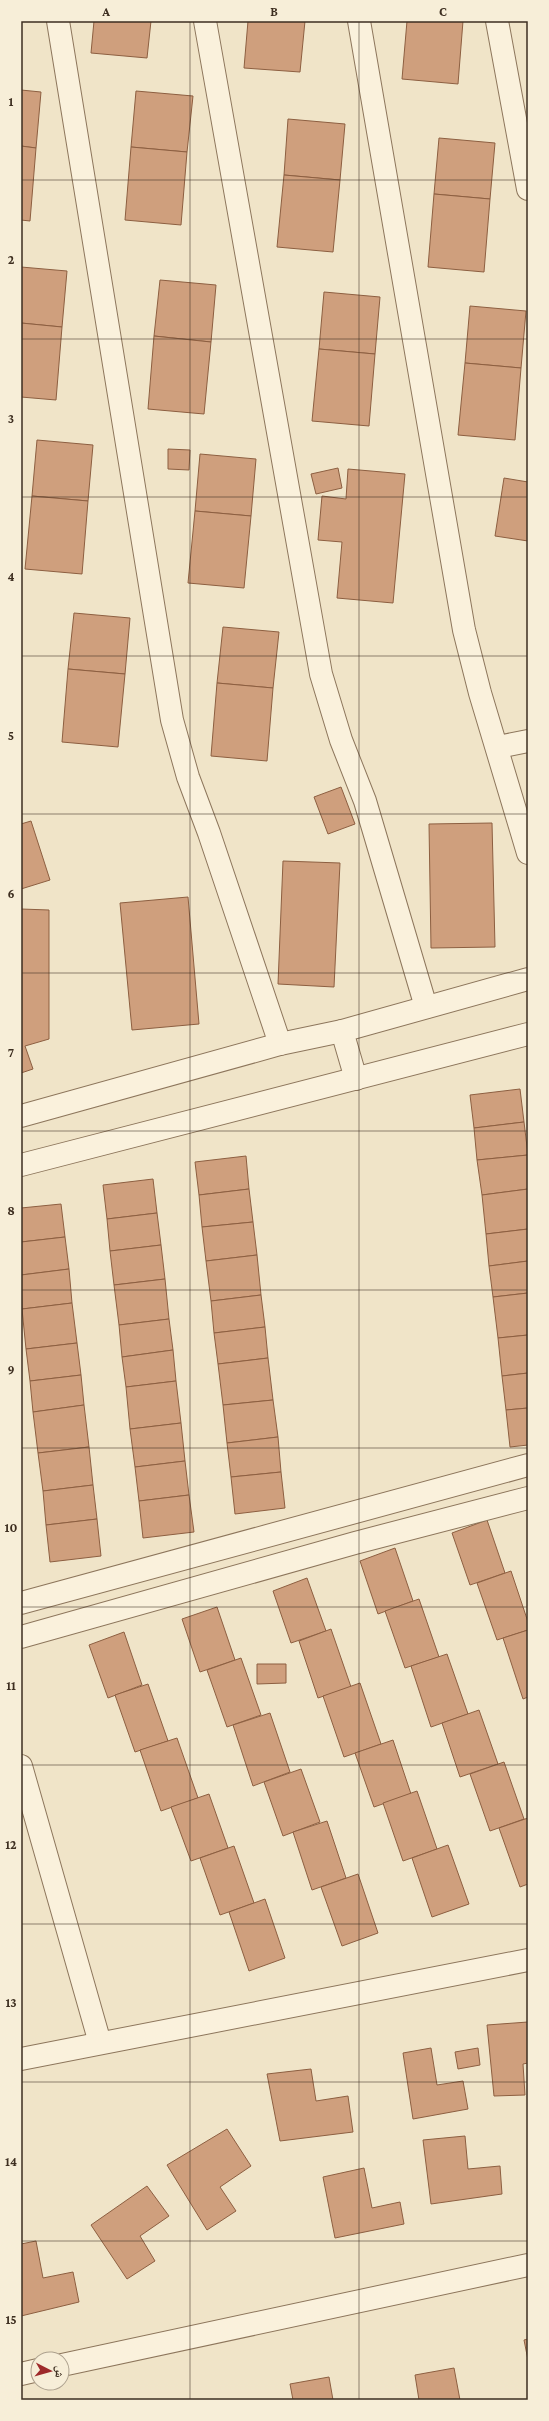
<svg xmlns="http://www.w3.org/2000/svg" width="549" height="2421" viewBox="0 0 549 2421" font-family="'Crimson Pro','Noto Naskh Arabic',serif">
  <rect width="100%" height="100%" fill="#f0e4c8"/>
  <g fill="#cf9f7d" stroke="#8d5f41">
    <polygon points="94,21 151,21 147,58 91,53"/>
    <polygon points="248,21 305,21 300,72 244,68"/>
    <polygon points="407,21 463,21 458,84 402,79"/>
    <polygon points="21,90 41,92 36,148 21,146"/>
    <polygon points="136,91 193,96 187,152 131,147"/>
    <polygon points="288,119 345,124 340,180 284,175"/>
    <polygon points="439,138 495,143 490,199 434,194"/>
    <polygon points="21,146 36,148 30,221 21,220"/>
    <polygon points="131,147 187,152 181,225 125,220"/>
    <polygon points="284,175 340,180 333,252 277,247"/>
    <polygon points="434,194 490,199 484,272 428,267"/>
    <polygon points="21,267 67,271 62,327 21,323"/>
    <polygon points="160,280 216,285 211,342 154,336"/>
    <polygon points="324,292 380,297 375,354 319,349"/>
    <polygon points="470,306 526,311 521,368 465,363"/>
    <polygon points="21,323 62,327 56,400 21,397"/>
    <polygon points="154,336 211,342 204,414 148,409"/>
    <polygon points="319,349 375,354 369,426 312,421"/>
    <polygon points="465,363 521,368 515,440 458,435"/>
    <polygon points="37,440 93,445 88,501 32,496"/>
    <polygon points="168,449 190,450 189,470 168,469"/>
    <polygon points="200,454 256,459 251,516 195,511"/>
    <polygon points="338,468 342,488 316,494 311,474"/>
    <polygon points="348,469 405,474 393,603 337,598 342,542 318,540 322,496 346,499"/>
    <polygon points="504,478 528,482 528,541 495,536"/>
    <polygon points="32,496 88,501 82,574 25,569"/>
    <polygon points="195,511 251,516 244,588 188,583"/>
    <polygon points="74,613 130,618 125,674 68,669"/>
    <polygon points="223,627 279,632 273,688 217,683"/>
    <polygon points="68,669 125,674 118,747 62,742"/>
    <polygon points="217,683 273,688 267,761 211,756"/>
    <polygon points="341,787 355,824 328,834 314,797"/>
    <polygon points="31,821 50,880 21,889 21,824"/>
    <polygon points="492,823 495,947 431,948 429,824"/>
    <polygon points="283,861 340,863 334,987 278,984"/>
    <polygon points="188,897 199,1024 132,1030 120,903"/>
    <polygon points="21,909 49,910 49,1039 25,1046 33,1069 21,1073"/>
    <polygon points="520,1089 524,1122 474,1128 470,1095"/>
    <polygon points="524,1122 528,1155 477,1160 474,1128"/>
    <polygon points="528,1155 528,1189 482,1195 477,1160"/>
    <polygon points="246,1156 249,1189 199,1195 195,1162"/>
    <polygon points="153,1179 157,1213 107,1219 103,1185"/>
    <polygon points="249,1189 253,1222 202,1227 199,1195"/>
    <polygon points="528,1189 528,1229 486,1234 482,1195"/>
    <polygon points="61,1204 65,1237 21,1242 21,1208"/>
    <polygon points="157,1213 161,1245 110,1251 107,1219"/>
    <polygon points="253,1222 257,1255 206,1261 202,1227"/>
    <polygon points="528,1229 528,1261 489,1266 486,1234"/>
    <polygon points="65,1237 69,1269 21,1275 21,1242"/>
    <polygon points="161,1245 165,1279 114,1285 110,1251"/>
    <polygon points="257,1255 261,1295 211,1301 206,1261"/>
    <polygon points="528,1261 528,1293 493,1297 489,1266"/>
    <polygon points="69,1269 72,1303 22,1309 21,1275"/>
    <polygon points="165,1279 169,1319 119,1325 114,1285"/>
    <polygon points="528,1293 528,1335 498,1338 493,1297"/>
    <polygon points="261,1295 265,1327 214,1333 211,1301"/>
    <polygon points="72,1303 77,1343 26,1349 22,1309"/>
    <polygon points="169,1319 173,1350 122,1357 119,1325"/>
    <polygon points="265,1327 268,1358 218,1364 214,1333"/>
    <polygon points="528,1335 528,1373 502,1376 498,1338"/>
    <polygon points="77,1343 81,1375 30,1381 26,1349"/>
    <polygon points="173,1350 176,1381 126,1387 122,1357"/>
    <polygon points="268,1358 273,1400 223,1405 218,1364"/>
    <polygon points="528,1373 528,1408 506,1410 502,1376"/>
    <polygon points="81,1375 84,1405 33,1412 30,1381"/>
    <polygon points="176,1381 181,1423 130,1429 126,1387"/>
    <polygon points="273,1400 278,1437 227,1443 223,1405"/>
    <polygon points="84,1405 89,1447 38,1453 33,1412"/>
    <polygon points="528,1408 528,1445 510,1447 506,1410"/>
    <polygon points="181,1423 185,1461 135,1467 130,1429"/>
    <polygon points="278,1437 281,1472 231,1477 227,1443"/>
    <polygon points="89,1447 93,1485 43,1491 38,1453"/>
    <polygon points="185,1461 189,1495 139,1501 135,1467"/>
    <polygon points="281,1472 285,1508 235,1514 231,1477"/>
    <polygon points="93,1485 97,1519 46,1525 43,1491"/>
    <polygon points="189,1495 194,1532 143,1538 139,1501"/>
    <polygon points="97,1519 101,1556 50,1562 46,1525"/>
    <polygon points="487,1520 505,1573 470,1585 452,1533"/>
    <polygon points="395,1548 413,1601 378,1614 360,1561"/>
    <polygon points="511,1571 528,1622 528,1630 497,1640 477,1583"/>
    <polygon points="307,1578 326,1631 291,1643 273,1591"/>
    <polygon points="419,1599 439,1657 405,1668 385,1611"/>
    <polygon points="217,1607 235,1660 200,1672 182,1619"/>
    <polygon points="331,1629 351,1687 318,1698 299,1641"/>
    <polygon points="528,1630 528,1697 523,1699 503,1638"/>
    <polygon points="124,1632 142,1685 108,1698 89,1645"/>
    <polygon points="447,1654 468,1714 431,1727 411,1666"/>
    <polygon points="241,1658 261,1715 227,1727 207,1670"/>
    <polygon points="257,1664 286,1664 286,1683 257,1684"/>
    <polygon points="360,1683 381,1744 344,1757 323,1696"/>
    <polygon points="148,1684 168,1741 135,1752 115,1695"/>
    <polygon points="479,1710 498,1764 460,1777 442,1723"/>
    <polygon points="270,1713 290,1772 253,1786 233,1725"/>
    <polygon points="177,1738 198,1798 161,1811 140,1750"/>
    <polygon points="393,1740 411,1794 374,1807 355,1753"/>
    <polygon points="504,1762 524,1819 490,1831 470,1774"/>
    <polygon points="301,1769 320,1822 283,1836 264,1782"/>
    <polygon points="417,1791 437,1849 403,1861 383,1803"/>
    <polygon points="209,1794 228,1848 191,1861 171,1807"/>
    <polygon points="528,1818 528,1884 520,1887 499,1828"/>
    <polygon points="327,1821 346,1878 312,1890 293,1832"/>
    <polygon points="448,1845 469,1904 432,1917 412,1858"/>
    <polygon points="234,1846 254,1903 220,1915 200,1858"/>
    <polygon points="358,1874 378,1933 342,1946 321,1887"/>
    <polygon points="265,1899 285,1958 249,1971 229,1912"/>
    <polygon points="528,2022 528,2063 523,2064 525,2095 494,2096 487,2025"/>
    <polygon points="431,2048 437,2085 463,2081 468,2109 413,2119 403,2053"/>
    <polygon points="478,2048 480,2065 458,2069 455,2052"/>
    <polygon points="311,2069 316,2101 348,2096 353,2132 280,2141 267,2074"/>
    <polygon points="227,2129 251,2166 220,2187 236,2211 207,2230 167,2165"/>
    <polygon points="465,2136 468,2169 500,2166 502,2194 431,2204 423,2140"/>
    <polygon points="364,2168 372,2208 400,2202 404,2224 335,2238 323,2177"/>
    <polygon points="147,2186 169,2216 140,2236 155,2261 127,2279 91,2225"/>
    <polygon points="36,2241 43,2278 73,2272 79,2302 21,2316 21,2244"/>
    <polygon points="528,2339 528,2360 524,2340"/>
    <polygon points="454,2368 460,2400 419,2400 415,2375"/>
    <polygon points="329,2377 333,2400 293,2400 290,2384"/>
  </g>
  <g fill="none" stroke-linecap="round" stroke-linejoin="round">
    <g stroke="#8d765c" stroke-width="24">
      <g id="minor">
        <polyline points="58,21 172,720 188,777 209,833 280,1044"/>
        <polyline points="205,21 321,674 341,740 365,801 426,1007"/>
        <polyline points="359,21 464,630 480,693 528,853"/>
        <polyline points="497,21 528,189"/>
        <polyline points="498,747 528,741"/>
        <polyline points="342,1031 356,1079"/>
        <polyline points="21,1116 280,1044 342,1031 528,979"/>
        <polyline points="21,1165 528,1034"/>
        <polyline points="21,1603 528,1465"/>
        <polyline points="21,1637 355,1543 528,1498"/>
        <polyline points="21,1766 100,2043"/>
        <polyline points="21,2059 528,1960"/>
        <polyline points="62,2365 528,2265"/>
        <polyline points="21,2374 38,2370"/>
      </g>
    </g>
    <use href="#minor" stroke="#faf1dc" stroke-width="22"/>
  </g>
  <path fill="none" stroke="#3d2e20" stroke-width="1" stroke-opacity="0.55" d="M 190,21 L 190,2400M 359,21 L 359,2400M 21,180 L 528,180M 21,339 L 528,339M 21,497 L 528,497M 21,656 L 528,656M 21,814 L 528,814M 21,973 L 528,973M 21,1131 L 528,1131M 21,1290 L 528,1290M 21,1448 L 528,1448M 21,1607 L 528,1607M 21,1765 L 528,1765M 21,1924 L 528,1924M 21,2082 L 528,2082M 21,2241 L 528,2241"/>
  <rect width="549" height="2421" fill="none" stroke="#f7eed8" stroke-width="44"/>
  <g transform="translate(50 2371) rotate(96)"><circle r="19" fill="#f7eed8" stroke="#ada18e"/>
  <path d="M0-3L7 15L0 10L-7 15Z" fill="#9e2a2b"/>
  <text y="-6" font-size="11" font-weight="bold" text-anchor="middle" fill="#3d2e20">ش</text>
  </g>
  <rect x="22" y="22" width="505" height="2377" fill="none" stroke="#3d2e20" stroke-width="1.5"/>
  <g font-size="13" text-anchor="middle" font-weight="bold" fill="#3d2e20">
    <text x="106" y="16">A</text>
    <text x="274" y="16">B</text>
    <text x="443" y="16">C</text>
    <text x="11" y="106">1</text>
    <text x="11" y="264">2</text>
    <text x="11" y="423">3</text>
    <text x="11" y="581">4</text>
    <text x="11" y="740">5</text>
    <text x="11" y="898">6</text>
    <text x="11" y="1057">7</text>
    <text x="11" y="1215">8</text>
    <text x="11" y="1374">9</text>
    <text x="11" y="1532">10</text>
    <text x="11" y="1690">11</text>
    <text x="11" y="1849">12</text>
    <text x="11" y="2007">13</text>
    <text x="11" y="2166">14</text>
    <text x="11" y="2324">15</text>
  </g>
</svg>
